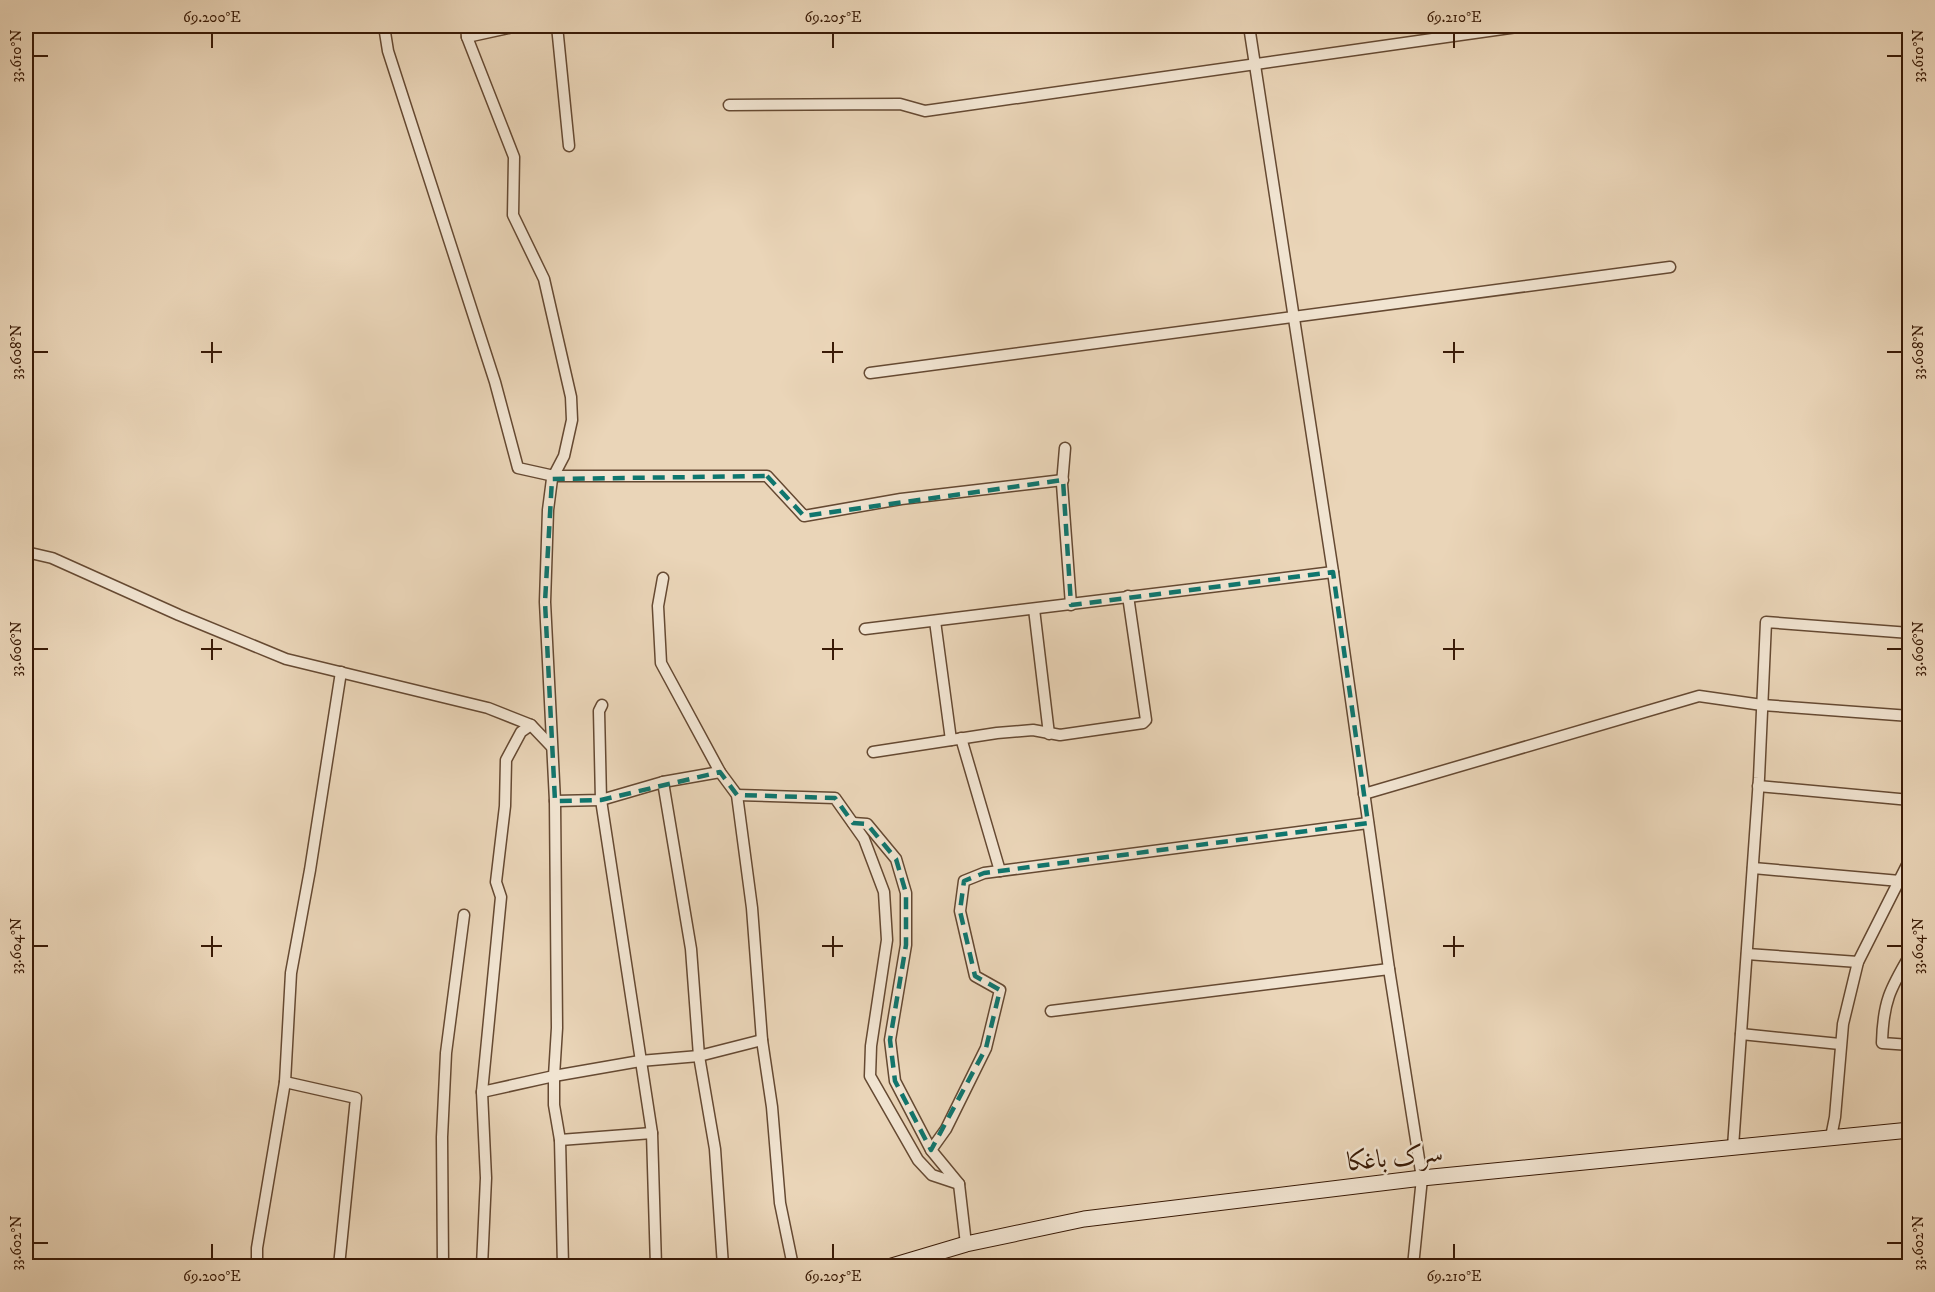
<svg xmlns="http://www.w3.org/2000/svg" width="1935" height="1292" viewBox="0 0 1935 1292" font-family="'IM FELL DW Pica',Amiri,serif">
  <rect width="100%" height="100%" fill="#ead5b8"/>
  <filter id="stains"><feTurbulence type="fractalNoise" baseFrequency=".00333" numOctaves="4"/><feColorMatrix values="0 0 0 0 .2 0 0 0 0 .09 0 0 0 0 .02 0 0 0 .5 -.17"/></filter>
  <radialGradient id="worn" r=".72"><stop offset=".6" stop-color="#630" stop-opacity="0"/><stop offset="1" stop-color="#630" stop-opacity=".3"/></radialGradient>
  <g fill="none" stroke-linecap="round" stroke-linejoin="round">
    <g stroke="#654932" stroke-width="13">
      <g id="street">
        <polyline points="384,26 388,51 495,382 518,468 554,476 767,476 804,516 901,499 1063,480"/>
        <polyline points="466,26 467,37 514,157 513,215 544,279 571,397 572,420 564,456 552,479 548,510 545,602 555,801 557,1028 554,1076 554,1105 560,1140 563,1266"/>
        <polyline points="557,26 569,146"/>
        <polyline points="1249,26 1333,572 1389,969 1422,1178 1413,1266"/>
        <polyline points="467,37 518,26"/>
        <polyline points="729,105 900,104 925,111 1524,26"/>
        <polyline points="870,373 1670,267"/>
        <polyline points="1065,448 1062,484 1071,605"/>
        <polyline points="26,552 52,558 179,615 286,659 488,708 531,725 551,746"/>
        <polyline points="663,578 658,606 661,663 720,772 737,795 752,908 762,1040 772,1107 780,1203 793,1266"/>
        <polyline points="1034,609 1049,734"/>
        <polyline points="935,621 951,740"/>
        <polyline points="865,629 1333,572"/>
        <polyline points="602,705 599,711 601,800 652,1133 656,1266"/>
        <polyline points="961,738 1000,871"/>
        <polyline points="873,752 997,733 1033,730 1060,735 1143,723 1146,720 1128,596"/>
        <polyline points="663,782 691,949 699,1056 715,1149 723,1266"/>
        <polyline points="1758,786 1910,800"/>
        <polyline points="1364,794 1699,696 1762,705 1910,716"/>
        <polyline points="737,795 835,798 864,839 884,892 887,940 871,1046 870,1076 918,1160 932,1175 959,1184"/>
        <polyline points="555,801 601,800 663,782 720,772"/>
        <polyline points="853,823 867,824 896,859 906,893 906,945 890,1040 895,1081 931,1150 959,1184 966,1244"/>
        <polyline points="1753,868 1900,881"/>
        <polyline points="1747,954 1858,962"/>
        <path d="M 1910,955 C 1890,989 1883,1002 1882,1043 L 1910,1045"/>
        <polyline points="1051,1011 1389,969"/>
        <polyline points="1741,1034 1840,1044"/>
        <polyline points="285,1082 356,1098 339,1266"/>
        <polyline points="482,1092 554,1076 640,1061 699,1056 762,1040"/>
        <polyline points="1831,1137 1835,1117 1843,1024 1858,962 1910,859"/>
        <polyline points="560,1140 652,1133"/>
        <polyline points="1733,1147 1759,778 1766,622 1910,633"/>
        <polyline points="931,1150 946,1129 986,1048 1000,990 975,976 960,911 964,881 984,873 1368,823"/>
        <polyline points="257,1266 257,1248 285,1082 291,973 310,870 341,672"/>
        <polyline points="443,1266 442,1137 446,1053 464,915"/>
        <polyline points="482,1266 486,1178 482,1092 501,897 496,882 505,806 506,760 521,732 531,725"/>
      </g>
    </g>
    <g stroke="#391a06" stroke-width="17">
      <polyline id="secondary" points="892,1266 966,1244 1084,1219 1422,1178 1910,1130"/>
    </g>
    <use href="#street" stroke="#f1e4d1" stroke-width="10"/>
    <use href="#secondary" stroke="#f1e4d1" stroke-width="15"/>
  </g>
  <path fill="none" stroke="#0f766e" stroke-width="4.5" stroke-dasharray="12 8" stroke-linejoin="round" d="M 767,476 L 804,516 L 1063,480 L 1071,605 L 1333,572 L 1368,823 L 984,873 L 964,881 L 960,911 L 975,976 L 1000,990 L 986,1048 L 931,1150 L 895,1081 L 890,1040 L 906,945 L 906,893 L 896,859 L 867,824 L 853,823 L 835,798 L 737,795 L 720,772 L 601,800 L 555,801 L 545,602 L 552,479 Z"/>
  <path fill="none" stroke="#391a06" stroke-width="2" d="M 212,33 L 212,48M 833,33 L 833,48M 1454,33 L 1454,48M 33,56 L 48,56M 1887,56 L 1902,56M 212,342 L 212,363M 833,342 L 833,363M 1454,342 L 1454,363M 33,352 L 48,352M 201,352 L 222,352M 822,352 L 843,352M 1443,352 L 1464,352M 1887,352 L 1902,352M 212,639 L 212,660M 833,639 L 833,660M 1454,639 L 1454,660M 33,649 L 48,649M 201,649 L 222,649M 822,649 L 843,649M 1443,649 L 1464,649M 1887,649 L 1902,649M 212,936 L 212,957M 833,936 L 833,957M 1454,936 L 1454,957M 33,946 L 48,946M 201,946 L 222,946M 822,946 L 843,946M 1443,946 L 1464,946M 1887,946 L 1902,946M 33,1243 L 48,1243M 1887,1243 L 1902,1243M 212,1244 L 212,1259M 833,1244 L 833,1259M 1454,1244 L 1454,1259"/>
  <g text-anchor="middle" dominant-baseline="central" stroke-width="5" stroke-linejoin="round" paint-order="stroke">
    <g font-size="26" fill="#391a06" stroke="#f1e4d1">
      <text transform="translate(1395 1158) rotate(-6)">سرک باغکا</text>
    </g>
  </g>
  <rect width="1935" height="1292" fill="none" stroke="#ead5b8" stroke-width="66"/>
  <rect x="33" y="33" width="1869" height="1226" fill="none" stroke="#391a06" stroke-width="2"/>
  <g font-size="15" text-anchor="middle" fill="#391a06">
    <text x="212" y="22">69.200°E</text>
    <text x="833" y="22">69.205°E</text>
    <text x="1454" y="22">69.210°E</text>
    <text transform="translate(16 56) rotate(-90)" y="5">33.610°N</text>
    <text transform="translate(1918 56) rotate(-90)" y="5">33.610°N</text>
    <text transform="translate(16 352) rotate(-90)" y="5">33.608°N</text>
    <text transform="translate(1918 352) rotate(-90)" y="5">33.608°N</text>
    <text transform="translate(16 649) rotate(-90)" y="5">33.606°N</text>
    <text transform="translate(1918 649) rotate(-90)" y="5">33.606°N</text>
    <text transform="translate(16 946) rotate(-90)" y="5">33.604°N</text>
    <text transform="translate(1918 946) rotate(-90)" y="5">33.604°N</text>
    <text transform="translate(16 1243) rotate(-90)" y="5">33.602°N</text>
    <text transform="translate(1918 1243) rotate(-90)" y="5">33.602°N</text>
    <text x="212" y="1281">69.200°E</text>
    <text x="833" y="1281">69.205°E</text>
    <text x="1454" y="1281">69.210°E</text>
  </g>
  <rect width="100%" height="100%" filter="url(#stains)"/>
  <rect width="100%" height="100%" fill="url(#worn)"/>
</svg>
